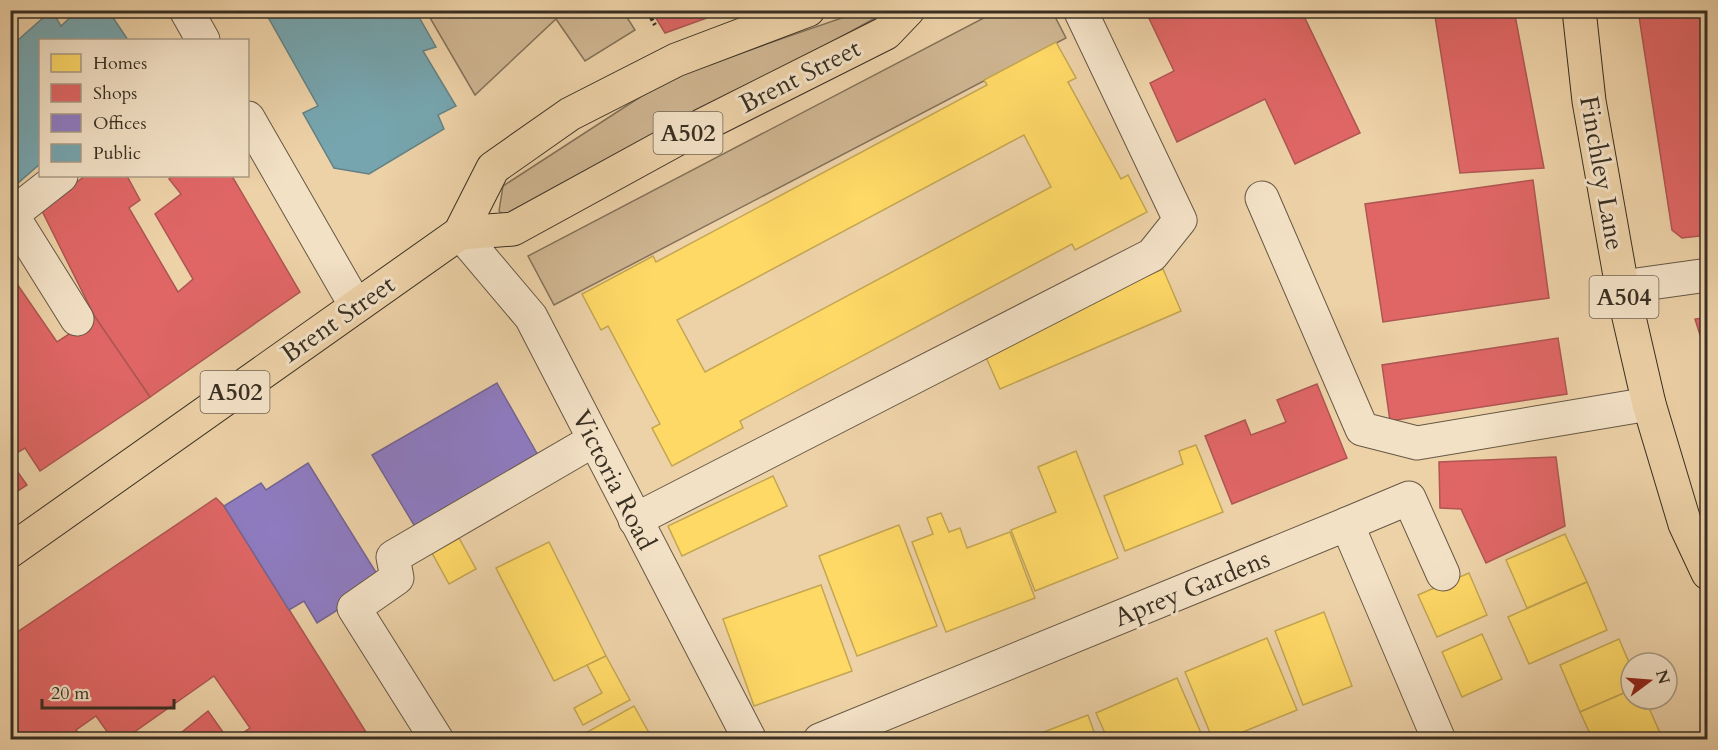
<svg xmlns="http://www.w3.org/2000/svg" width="1718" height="750" viewBox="0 0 1718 750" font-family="Cardo,serif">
  <rect width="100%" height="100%" fill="#edd1a7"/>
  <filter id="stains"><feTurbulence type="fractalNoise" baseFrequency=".00333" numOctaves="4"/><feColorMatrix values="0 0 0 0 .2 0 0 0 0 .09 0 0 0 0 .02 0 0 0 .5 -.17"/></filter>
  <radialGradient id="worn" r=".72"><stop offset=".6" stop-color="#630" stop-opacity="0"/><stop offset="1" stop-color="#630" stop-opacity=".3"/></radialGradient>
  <g fill="#ceb591" stroke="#84725a" stroke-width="1.5">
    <polygon points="885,10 886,12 510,221 499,211 503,186 671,77 862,11"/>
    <polygon points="426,11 623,11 635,30 585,61 556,19 475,95"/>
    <polygon points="997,11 1052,11 1066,38 554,305 528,256"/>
  </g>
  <g fill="#ffd966" stroke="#c4a652" stroke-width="1.5" fill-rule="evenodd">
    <path d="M 1056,42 L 1076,78 L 1068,82 L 1121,179 L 1128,175 L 1147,212 L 1075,250 L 1072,244 L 740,421 L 743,428 L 672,466 L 652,428 L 660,424 L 608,326 L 601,330 L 582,294 L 653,256 L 656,262 L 987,85 L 984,80 ZM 1024,135 L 1051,187 L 705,372 L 677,320 Z"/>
    <polygon points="1163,269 1181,311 1000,389 982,348"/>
    <polygon points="1196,445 1223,512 1125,551 1104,496 1183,464 1179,451"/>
    <polygon points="1076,451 1118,558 1035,591 1011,530 1056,512 1038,467"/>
    <polygon points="773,476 787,506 682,556 668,526"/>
    <polygon points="941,513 949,532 960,528 967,548 1010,532 1035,598 946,632 912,542 933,534 927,518"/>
    <polygon points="899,525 937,626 857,656 819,556"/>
    <polygon points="1565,534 1587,582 1527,608 1506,560"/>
    <polygon points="459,538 476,569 449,584 432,553"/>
    <polygon points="549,542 606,656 554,681 496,568"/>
    <polygon points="1469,573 1487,615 1437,637 1418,595"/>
    <polygon points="1587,582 1607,630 1529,664 1508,617"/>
    <polygon points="821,585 852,671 754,706 723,619"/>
    <polygon points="1324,612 1352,686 1303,705 1275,631"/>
    <polygon points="1482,634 1502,679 1462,697 1442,652"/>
    <polygon points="1267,638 1297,710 1233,736 1234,740 1213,740 1185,672"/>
    <polygon points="1619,639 1631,667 1631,690 1580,712 1560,665"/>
    <polygon points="606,656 630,700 583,725 574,708 602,693 587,665"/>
    <polygon points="1177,678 1204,740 1108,740 1096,713"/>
    <polygon points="1631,690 1631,699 1645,699 1660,733 1646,740 1593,740 1580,712"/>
    <polygon points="634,706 653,740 573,740"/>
    <polygon points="1088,715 1097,740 1023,740"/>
  </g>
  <g fill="#e06666" stroke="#ae5652" stroke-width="1.5">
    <polygon points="651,10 729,10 665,33"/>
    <polygon points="1145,10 1301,10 1360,133 1295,164 1265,99 1177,142 1150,83 1174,71"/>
    <polygon points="1434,10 1514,10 1544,168 1460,173"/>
    <polygon points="1638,10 1708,10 1708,235 1682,238 1672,230"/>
    <polygon points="85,176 127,176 140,200 129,208 178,292 193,279 155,214 181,194 169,179 173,176 232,176 300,292 150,397 95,317 41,209"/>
    <polygon points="1533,180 1549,298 1383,322 1365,204"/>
    <polygon points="15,281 57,342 95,317 150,397 40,471 25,448 10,457 10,285"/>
    <polygon points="1708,317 1708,360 1695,319"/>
    <polygon points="1558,338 1567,394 1390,421 1382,365"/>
    <polygon points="1317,384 1347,458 1232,504 1205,436 1245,420 1251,435 1286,422 1277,400"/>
    <polygon points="1556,457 1565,526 1486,563 1461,509 1440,508 1439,462"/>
    <polygon points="10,461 27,485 10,496"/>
    <polygon points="216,498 224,506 371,740 236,740 235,738 250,728 214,676 123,740 113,740 96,716 76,730 83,740 10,740 10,637"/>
    <polygon points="208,711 223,732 213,740 172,740"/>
  </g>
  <g fill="#8e7cc3" stroke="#746593" stroke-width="1.5">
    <polygon points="497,383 539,457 417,530 372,455"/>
    <polygon points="308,463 382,582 317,623 304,601 289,610 224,506 261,483 266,490"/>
  </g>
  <g fill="#76a5af" stroke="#648285" stroke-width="1.5">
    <polygon points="52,10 61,26 78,10 108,10 128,40 40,40 40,164 17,184 25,199 10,208 10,47"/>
    <polygon points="264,10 415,10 436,47 423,51 456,106 438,115 444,129 369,174 334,168 303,113 318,106"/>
  </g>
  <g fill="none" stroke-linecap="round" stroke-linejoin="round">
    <g stroke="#665844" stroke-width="35">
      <g id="minor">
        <polyline points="186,10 203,40"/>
        <polyline points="248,118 356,306"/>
        <polyline points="1262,198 1362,429 1417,443 1649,404"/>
        <polyline points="12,215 77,319"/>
        <polyline points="10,216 61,176"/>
        <polyline points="460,233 531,317 750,740"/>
        <polyline points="1622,287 1708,275"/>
        <polyline points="635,520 1152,255 1180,220 1080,10"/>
        <polyline points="1347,524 1409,498 1443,574"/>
        <polyline points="437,740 354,608 397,578 393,557 594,440"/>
        <polyline points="820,740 1347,524 1439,740"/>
      </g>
    </g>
    <g stroke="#392f23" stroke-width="35">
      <g id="major">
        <polyline points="1579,10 1589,101 1622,287 1649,404 1685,524 1708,573"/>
        <polyline points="460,233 513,229 701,126 886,33 908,10"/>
        <polyline points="10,551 460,233 493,168 570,114 676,60 808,10"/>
      </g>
    </g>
    <polyline stroke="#392f23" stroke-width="4" stroke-dasharray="4.5 3" stroke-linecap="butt" points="647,10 655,25"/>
    <use href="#minor" stroke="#f3e1c6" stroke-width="33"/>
    <use href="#major" stroke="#edd1a7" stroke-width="33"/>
  </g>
  <g text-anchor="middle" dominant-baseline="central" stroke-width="6" stroke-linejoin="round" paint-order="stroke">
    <g fill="#f3e1c6" stroke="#716454" stroke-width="1.5">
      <rect x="653.5" y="112" width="69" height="42" rx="4.5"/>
      <rect x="1589.5" y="276" width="69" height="42" rx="4.5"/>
      <rect x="200.5" y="371" width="69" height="42" rx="4.5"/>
    </g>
    <g font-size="24" font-weight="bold" fill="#392f23">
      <text x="688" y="133">A502</text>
      <text x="1624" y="297">A504</text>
      <text x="235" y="392">A502</text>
    </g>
    <g font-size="26" fill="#392f23" stroke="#f3e1c6">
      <text transform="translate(800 76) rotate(-27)">Brent Street</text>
      <text transform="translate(1602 173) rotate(80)">Finchley Lane</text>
      <text transform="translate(338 319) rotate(-35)">Brent Street</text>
      <text transform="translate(614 480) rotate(63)">Victoria Road</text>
      <text transform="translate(1192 588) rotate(-22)">Aprey Gardens</text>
    </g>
  </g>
  <rect width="1718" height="750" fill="none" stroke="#edd1a7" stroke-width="36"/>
  <rect x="12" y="12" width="1694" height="726" fill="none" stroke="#392f23" stroke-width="3"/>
  <rect x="18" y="18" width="1682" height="714" fill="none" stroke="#392f23" stroke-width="1.5"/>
  <rect x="39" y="39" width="210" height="138" fill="#f3e1c6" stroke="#a99a85" stroke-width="1.5"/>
  <rect x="51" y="54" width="30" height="18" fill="#ffd966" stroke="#a99a85" stroke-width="1.5"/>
  <text x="93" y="69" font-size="18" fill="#392f23">Homes</text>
  <rect x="51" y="84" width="30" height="18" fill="#e06666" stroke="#a99a85" stroke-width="1.5"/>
  <text x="93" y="99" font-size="18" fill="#392f23">Shops</text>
  <rect x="51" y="114" width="30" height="18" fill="#8e7cc3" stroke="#a99a85" stroke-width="1.5"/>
  <text x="93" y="129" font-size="18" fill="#392f23">Offices</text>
  <rect x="51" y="144" width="30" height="18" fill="#76a5af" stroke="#a99a85" stroke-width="1.5"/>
  <text x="93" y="159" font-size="18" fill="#392f23">Public</text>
  <g transform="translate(1649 681) rotate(74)"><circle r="28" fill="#f3e1c6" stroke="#a99a85" stroke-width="1.5"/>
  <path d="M0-4.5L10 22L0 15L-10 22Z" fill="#8f2418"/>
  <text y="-9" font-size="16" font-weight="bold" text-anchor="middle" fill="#392f23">N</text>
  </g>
  <path d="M42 699v9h132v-9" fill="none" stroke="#392f23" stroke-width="3"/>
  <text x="51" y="699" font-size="18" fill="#392f23" stroke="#f3e1c6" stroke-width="4.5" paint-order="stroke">20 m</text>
  <rect width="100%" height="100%" filter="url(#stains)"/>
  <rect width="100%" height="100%" fill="url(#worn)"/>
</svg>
